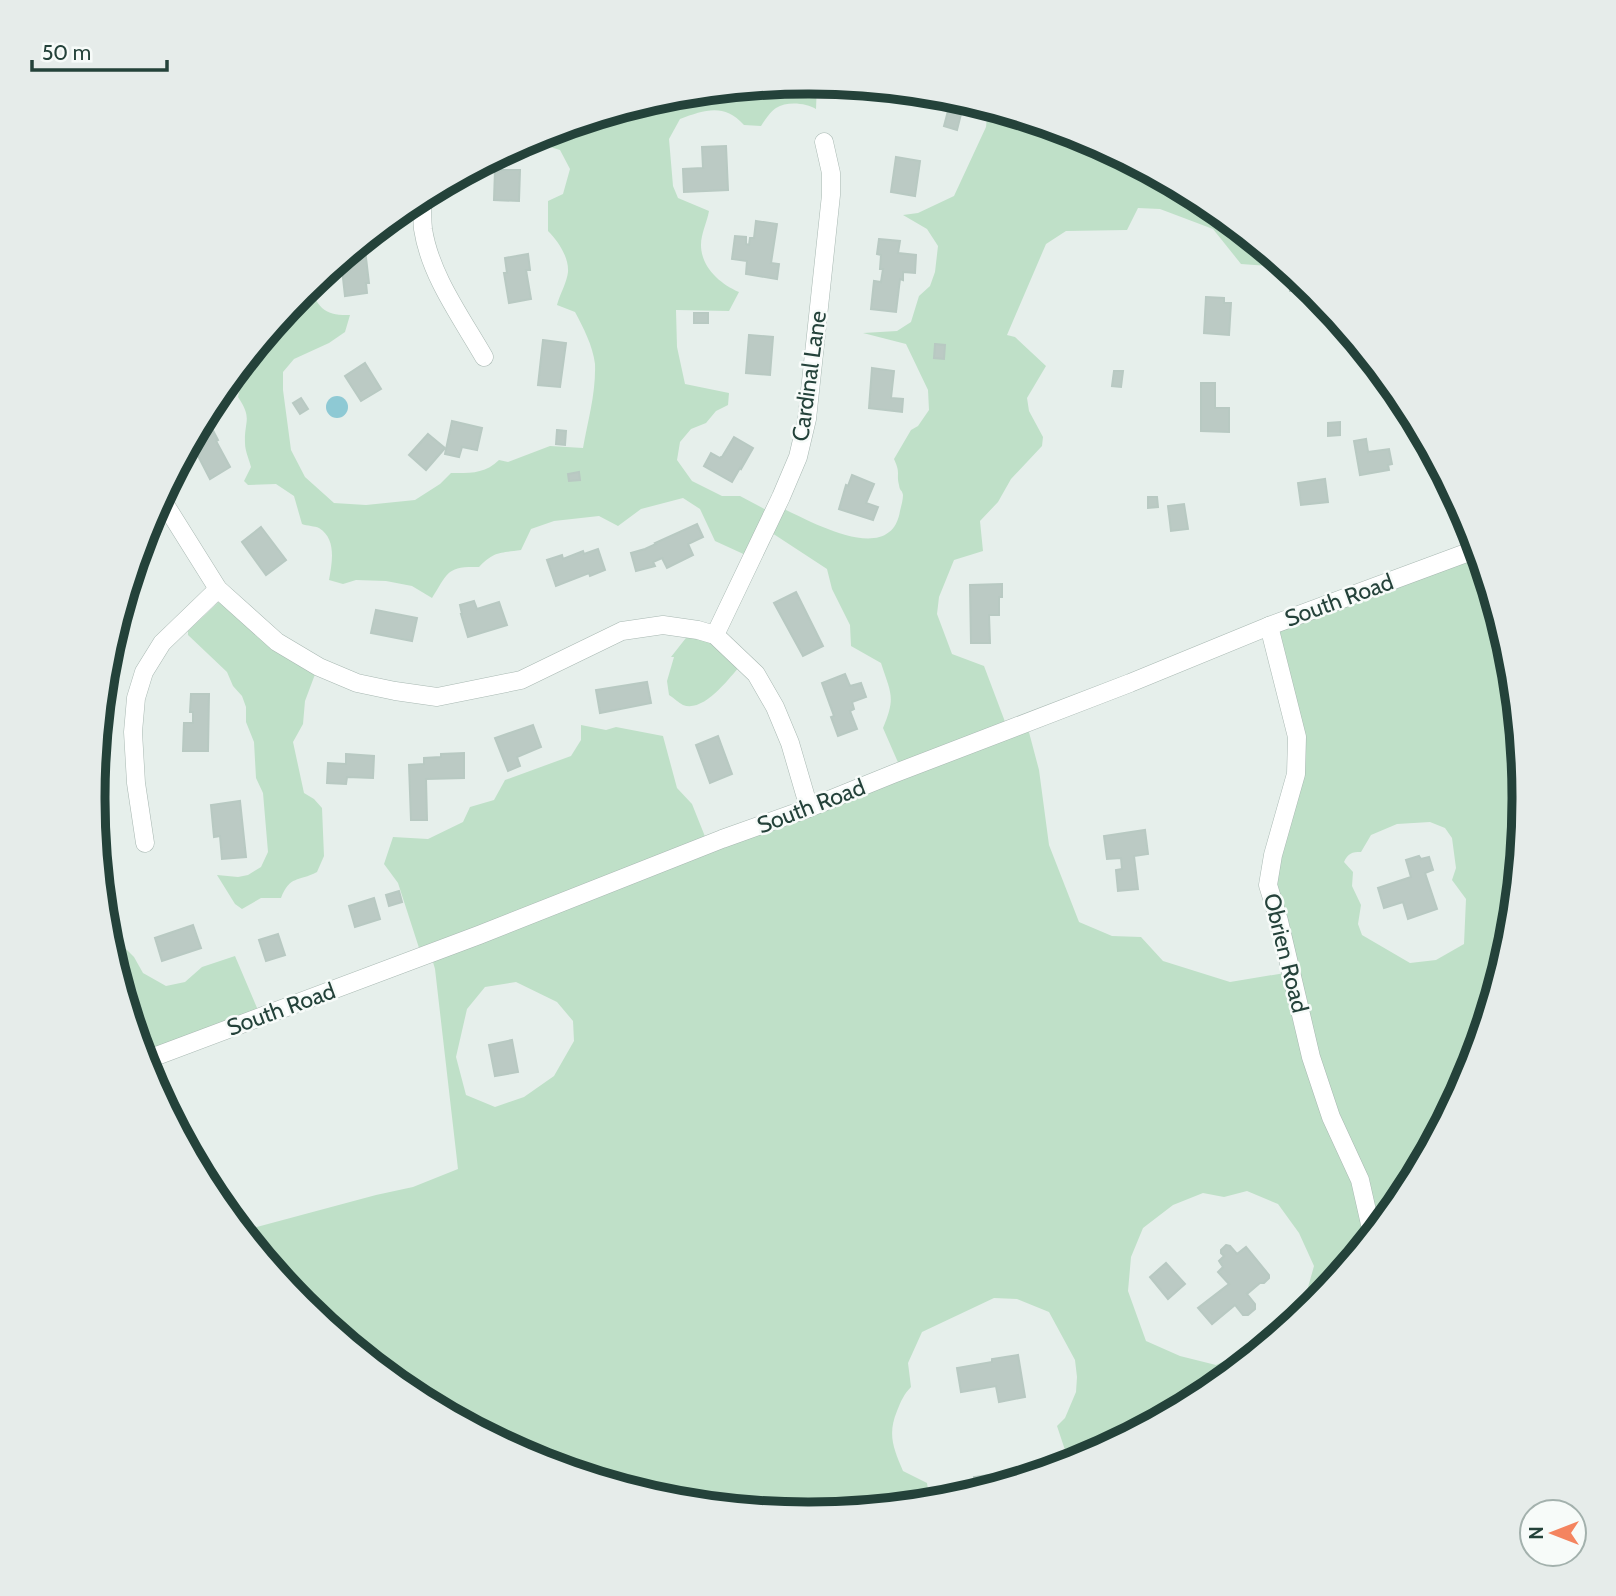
<svg xmlns="http://www.w3.org/2000/svg" width="1616" height="1596" viewBox="0 0 1616 1596" font-family="Cabin,sans-serif">
  <rect width="100%" height="100%" fill="#e6efeb"/>
  <g fill="#bfe0c8" fill-rule="evenodd">
    <path d="M 808,82 L 817,83 L 816,109 C 806,103 787,101 776,108 C 770,112 765,120 761,126 L 744,125 C 724,103 705,110 680,119 L 669,139 L 673,186 L 678,198 L 709,211 C 707,222 701,234 701,245 C 701,267 720,284 739,292 L 729,311 L 676,310 L 677,347 L 685,384 L 729,393 L 728,405 L 716,411 L 706,423 L 691,429 L 680,442 L 677,460 L 692,481 L 722,496 L 740,496 L 774,514 L 784,509 C 812,522 891,567 900,511 C 901,507 903,500 903,495 C 902,489 900,492 899,485 C 896,473 901,474 894,459 L 911,430 L 918,426 L 929,410 L 928,390 L 906,344 L 863,333 L 897,331 L 911,322 L 919,296 L 930,286 L 935,272 L 938,246 L 927,229 L 903,215 L 918,213 L 954,196 L 986,127 L 988,108 L 1082,137 L 1206,203 L 1284,267 L 1241,264 L 1213,229 L 1160,209 L 1138,208 L 1127,230 L 1066,231 L 1046,244 L 1007,335 L 1015,337 L 1046,366 L 1027,398 L 1029,411 L 1043,437 L 1042,446 L 1011,479 L 998,502 L 980,521 L 983,551 L 954,560 L 939,597 L 937,614 L 952,654 L 984,666 L 1007,727 L 1026,721 L 1039,770 L 1049,845 L 1079,922 L 1112,936 L 1141,937 L 1163,961 L 1230,982 L 1291,972 L 1279,924 L 1276,866 L 1303,775 L 1266,628 L 1477,549 L 1510,659 L 1524,798 L 1510,938 L 1469,1072 L 1460,1089 L 1448,1094 L 1426,1143 L 1426,1153 L 1403,1196 L 1314,1304 L 1300,1316 L 1314,1266 L 1299,1233 L 1278,1204 L 1247,1191 L 1224,1197 L 1203,1193 L 1173,1205 L 1143,1228 L 1131,1257 L 1128,1291 L 1146,1341 L 1180,1356 L 1216,1365 L 1237,1355 L 1249,1358 L 1205,1393 L 1082,1459 L 1066,1464 L 1067,1456 L 1057,1426 L 1065,1418 L 1076,1392 L 1077,1377 L 1075,1360 L 1049,1312 L 1017,1299 L 994,1298 L 922,1332 L 908,1363 L 911,1387 C 904,1394 901,1401 897,1411 C 887,1435 894,1449 903,1471 L 927,1483 L 930,1502 L 808,1514 L 668,1500 L 534,1459 L 410,1393 L 302,1304 L 242,1231 L 376,1195 L 413,1187 L 458,1169 L 435,969 L 431,955 L 420,951 L 398,883 L 384,864 L 393,837 L 428,839 L 463,822 L 470,807 L 494,800 L 505,780 L 571,756 L 581,740 L 581,725 L 606,730 L 616,727 L 663,736 L 677,788 L 692,804 L 706,839 L 900,767 L 883,728 C 896,697 891,694 881,663 L 851,646 L 850,625 L 832,589 L 827,569 L 772,533 L 750,557 L 715,541 L 700,509 L 683,498 L 641,509 L 618,526 L 599,516 L 554,521 L 531,529 L 521,550 C 500,553 494,551 479,567 C 446,566 448,573 432,598 L 412,586 L 386,581 L 356,580 L 343,584 L 329,580 C 332,563 337,539 319,528 C 315,526 307,526 302,524 L 294,496 L 276,484 L 248,485 L 244,481 L 251,467 C 249,459 245,451 245,443 C 244,421 253,419 238,397 L 246,360 L 302,292 L 312,283 C 314,308 327,316 350,315 L 345,332 L 329,343 L 294,359 L 283,372 L 283,390 L 291,450 L 305,477 L 334,503 L 366,505 L 415,500 L 440,484 L 451,473 C 470,473 485,474 499,460 L 508,462 L 550,446 L 583,448 C 588,420 596,393 595,364 C 593,346 583,327 575,312 L 557,305 C 560,294 567,282 568,272 C 569,257 558,241 548,231 L 548,201 L 563,194 L 570,169 L 560,150 L 527,140 L 534,137 L 669,96 ZM 1430,822 L 1445,828 L 1452,838 L 1456,868 L 1452,880 L 1466,899 L 1464,944 L 1436,960 L 1410,963 L 1362,935 L 1358,924 L 1361,905 L 1352,886 L 1353,872 L 1344,862 C 1348,853 1352,852 1361,852 L 1371,835 L 1397,824 ZM 516,982 L 557,1002 L 573,1021 L 574,1041 L 554,1076 L 524,1097 L 495,1107 L 466,1095 L 456,1057 L 467,1009 L 485,987 Z"/>
    <path d="M 225,596 L 317,669 L 305,701 L 303,724 L 293,742 L 304,793 L 314,799 L 322,808 L 324,856 L 317,872 C 298,882 290,875 281,898 L 261,898 L 242,909 L 235,904 L 217,875 L 238,877 L 248,875 L 261,867 L 268,852 L 263,793 L 256,778 L 254,742 L 246,722 L 246,707 L 242,696 L 233,686 L 227,672 L 188,635 L 188,631 Z"/>
    <path d="M 693,629 L 741,665 C 729,678 704,713 683,705 C 679,703 674,698 669,695 L 667,681 L 674,657 L 671,657 Z"/>
    <polygon points="126,949 134,957 143,973 166,986 185,982 202,967 235,956 260,1015 143,1060 117,975 115,956"/>
  </g>
  <circle fill="#8ec9d4" cx="337" cy="407" r="11"/>
  <g fill="#bbcac4" stroke="#b8c9c2" stroke-width="2">
    <polygon points="948,111 961,114 957,130 944,126"/>
    <polygon points="554,131 559,131 559,140 546,140 546,133"/>
    <polygon points="726,146 728,190 684,192 683,169 703,168 702,147"/>
    <polygon points="896,157 920,161 915,196 891,192"/>
    <polygon points="495,170 520,170 519,201 494,200"/>
    <polygon points="756,221 777,224 771,263 779,264 777,279 746,274 747,261 732,259 735,236 746,237 746,244 749,245 750,238 754,238"/>
    <polygon points="879,239 900,241 898,253 916,255 915,273 903,272 903,280 900,279 896,312 871,309 874,281 881,282 883,269 880,269 881,255 877,254"/>
    <polygon points="364,241 369,283 366,283 367,293 345,296 341,260"/>
    <polygon points="528,254 530,270 526,270 531,299 509,303 504,273 507,273 505,258"/>
    <polygon points="1290,275 1293,275 1300,281 1300,291 1290,291"/>
    <polygon points="1206,297 1224,298 1224,303 1231,303 1229,335 1204,333"/>
    <rect x="694" y="313" width="14" height="10"/>
    <polygon points="749,335 773,337 770,375 746,373"/>
    <polygon points="543,340 566,343 560,387 538,385"/>
    <polygon points="935,344 945,345 944,359 934,358"/>
    <polygon points="365,363 381,389 361,401 345,376"/>
    <polygon points="872,368 894,371 891,398 903,399 902,412 869,408"/>
    <polygon points="1114,371 1123,371 1121,387 1112,386"/>
    <polygon points="1201,383 1215,383 1215,408 1229,408 1229,432 1201,431"/>
    <polygon points="301,398 308,409 300,414 293,403"/>
    <polygon points="205,415 218,440 216,441 230,467 210,479 196,452 198,451 192,440"/>
    <polygon points="452,421 482,428 477,450 462,447 459,457 445,454"/>
    <polygon points="1340,422 1340,435 1328,436 1328,423"/>
    <polygon points="557,430 566,431 565,445 556,444"/>
    <polygon points="428,434 445,448 426,470 409,455"/>
    <polygon points="734,437 753,448 741,469 740,468 732,482 704,466 711,453 720,458 721,457 722,457"/>
    <polygon points="1366,439 1368,452 1389,449 1392,464 1388,465 1389,470 1360,475 1354,441"/>
    <polygon points="579,472 580,480 569,481 568,474"/>
    <polygon points="852,475 874,484 866,503 878,507 873,520 839,509 846,485 848,486"/>
    <polygon points="1325,479 1328,502 1301,505 1298,483"/>
    <polygon points="1148,497 1157,497 1158,507 1148,508"/>
    <polygon points="1184,504 1188,529 1171,531 1168,506"/>
    <polygon points="697,524 703,537 688,544 693,555 667,568 662,558 653,562 655,566 636,571 631,553 645,549 656,544 655,543"/>
    <polygon points="261,527 286,560 266,575 242,542"/>
    <polygon points="598,549 605,570 590,576 589,573 556,586 547,560 562,555 563,559 583,551 584,554"/>
    <polygon points="133,569 136,570 121,619 118,618"/>
    <polygon points="1002,584 1002,597 999,597 999,615 989,615 990,643 971,643 970,585"/>
    <polygon points="796,592 823,646 803,656 774,603"/>
    <polygon points="474,601 477,609 499,602 507,625 468,637 461,614 462,614 460,605"/>
    <polygon points="376,610 417,618 412,641 371,633"/>
    <polygon points="845,674 850,686 861,683 866,697 852,702 854,709 850,711 857,729 838,736 831,717 834,716 822,683"/>
    <polygon points="647,682 651,703 600,713 596,690"/>
    <polygon points="191,694 209,694 208,751 183,751 184,723 193,723 193,712 190,712"/>
    <polygon points="533,725 541,747 517,757 520,766 508,771 495,738"/>
    <polygon points="718,736 732,774 710,783 696,745"/>
    <polygon points="464,753 464,778 426,779 427,820 411,820 409,765 424,764 424,758 441,757 441,754"/>
    <polygon points="346,754 374,756 373,778 347,777 346,784 327,783 328,763 346,764"/>
    <polygon points="240,801 246,857 222,859 220,836 214,837 211,805"/>
    <polygon points="1145,830 1148,854 1134,856 1138,889 1118,891 1116,870 1122,869 1121,858 1107,859 1104,836"/>
    <polygon points="1419,856 1421,859 1429,857 1433,870 1425,873 1437,909 1408,919 1403,902 1384,908 1378,888 1411,877 1406,860"/>
    <polygon points="399,891 402,902 389,906 386,895"/>
    <polygon points="374,898 380,919 355,927 349,906"/>
    <polygon points="193,925 201,948 162,961 155,938"/>
    <polygon points="278,934 285,955 266,961 259,940"/>
    <polygon points="512,1040 518,1072 495,1076 489,1045"/>
    <polygon points="1226,1245 1230,1246 1237,1254 1246,1247 1269,1275 1269,1278 1264,1283 1260,1283 1247,1294 1255,1304 1255,1309 1248,1315 1243,1315 1235,1305 1212,1324 1198,1308 1229,1284 1218,1272 1223,1267 1219,1261 1224,1256 1221,1253 1221,1250"/>
    <polygon points="1166,1263 1185,1284 1168,1299 1150,1277"/>
    <polygon points="1018,1355 1025,1397 999,1402 996,1386 961,1392 957,1368 992,1362 992,1359"/>
    <polygon points="997,1474 998,1485 976,1491 974,1477"/>
  </g>
  <g fill="none" stroke-linecap="round" stroke-linejoin="round">
    <g stroke="#a8b8b2" stroke-width="19">
      <g id="minor">
        <path d="M 422,197 C 422,207 422,219 423,229 C 430,275 461,317 484,357"/>
        <polyline points="161,498 218,589 277,642 319,667 357,683 395,691 437,697 521,680 622,631 663,625 698,630 715,635 756,674 775,707 790,743 809,808"/>
        <polyline points="1269,626 1297,737 1296,774 1273,855 1268,885 1279,921 1311,1057 1331,1117 1360,1180 1372,1233"/>
        <polyline points="715,635 781,497 798,457 807,419 831,195 831,173 824,142"/>
        <polyline points="145,843 136,783 133,732 136,698 144,672 162,643 218,589"/>
        <polyline points="143,1061 479,935 722,839 809,808 893,774 1130,683 1269,626 1477,549"/>
      </g>
    </g>
    <use href="#minor" stroke="#fff" stroke-width="18"/>
  </g>
  <g text-anchor="middle" dominant-baseline="central" stroke-width="5" stroke-linejoin="round" paint-order="stroke">
    <g font-size="23" fill="#24423a" stroke="#f7fbf9">
      <text transform="translate(809 376) rotate(-82)">Cardinal Lane</text>
      <text transform="translate(1339 600) rotate(-20)">South Road</text>
      <text transform="translate(811 806) rotate(-21)">South Road</text>
      <text transform="translate(1286 953) rotate(76)">Obrien Road</text>
      <text transform="translate(281 1009) rotate(-20)">South Road</text>
    </g>
  </g>
  <path d="M0 0H1616V1596H0ZM808 94H809A703 703 0 0 1 1512 797V799A703 703 0 0 1 809 1502H808A703 703 0 0 1 105 799V797A703 703 0 0 1 808 94Z" fill="#e6ecea" fill-rule="evenodd"/>
  <path fill="none" stroke="#24423a" stroke-width="9" d="M808 94H809A703 703 0 0 1 1512 797V799A703 703 0 0 1 809 1502H808A703 703 0 0 1 105 799V797A703 703 0 0 1 808 94Z"/>
  <g transform="translate(1553 1533) rotate(270)"><circle r="33" fill="#f7fbf9" stroke="#a3b1ad" stroke-width="2"/>
  <path d="M0-5L12 26L0 18L-12 26Z" fill="#f4845f"/>
  <text y="-10" font-size="19" font-weight="bold" text-anchor="middle" fill="#24423a">N</text>
  </g>
  <path d="M32 60v10h135v-10" fill="none" stroke="#24423a" stroke-width="3.5"/>
  <text x="42" y="60" font-size="21" fill="#24423a" stroke="#f7fbf9" stroke-width="5" paint-order="stroke">50 m</text>
</svg>
